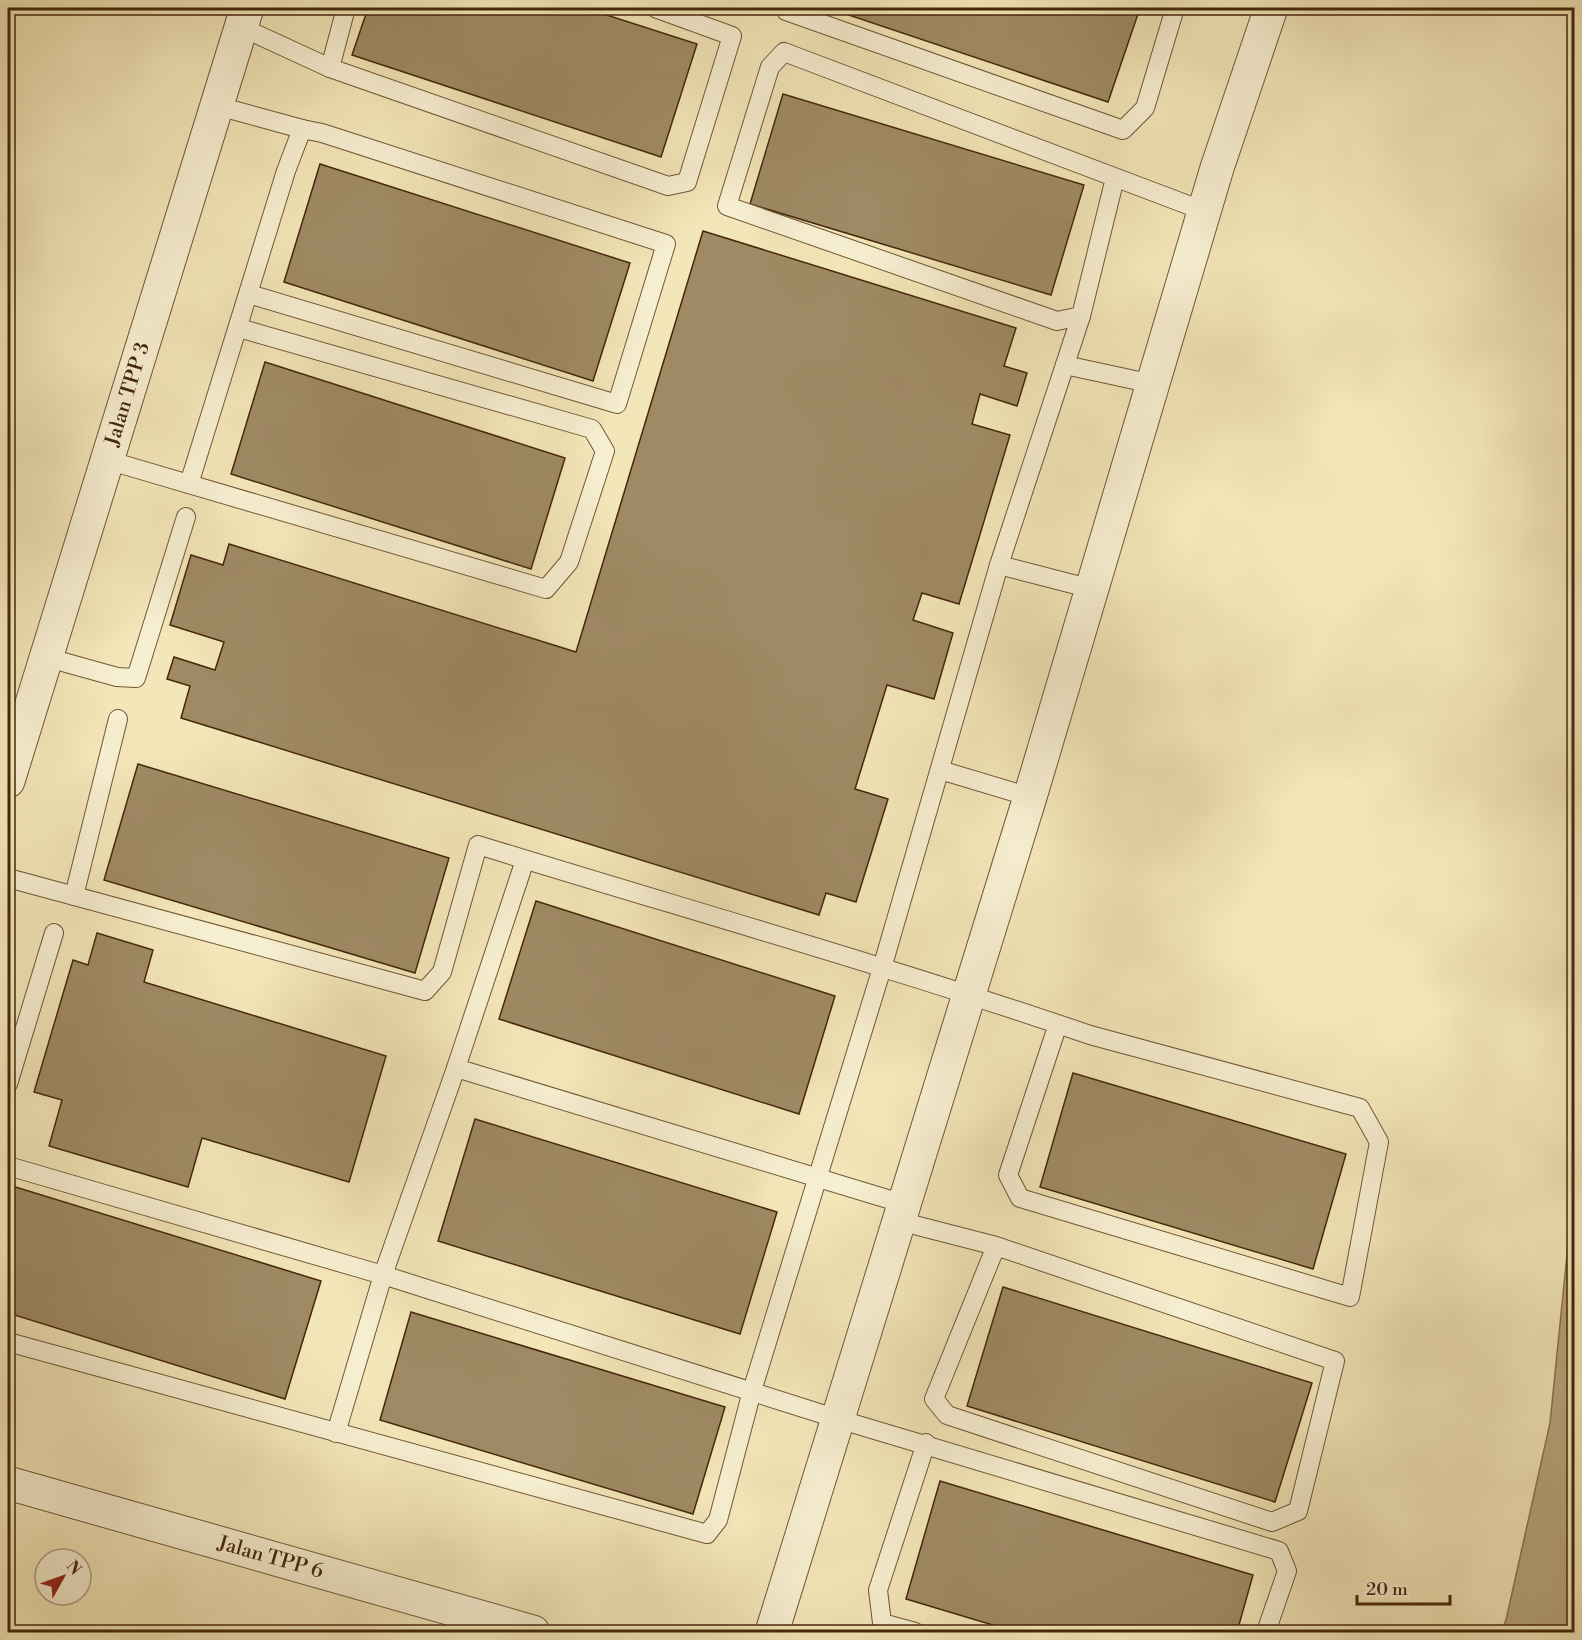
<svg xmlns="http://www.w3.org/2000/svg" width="1582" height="1640" viewBox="0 0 1582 1640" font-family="'Libre Bodoni',serif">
  <rect width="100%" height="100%" fill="#f3e6b8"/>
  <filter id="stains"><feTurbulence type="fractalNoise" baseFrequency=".00333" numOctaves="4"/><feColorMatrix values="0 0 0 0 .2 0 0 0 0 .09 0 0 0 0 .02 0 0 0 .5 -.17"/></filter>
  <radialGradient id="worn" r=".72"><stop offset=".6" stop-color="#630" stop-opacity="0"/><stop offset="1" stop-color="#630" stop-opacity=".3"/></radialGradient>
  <polygon fill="#b8a57d" stroke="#8a734f" stroke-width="1.5" points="1574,1186 1574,1632 1501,1632 1506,1620 1550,1423"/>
  <g fill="#9f8a65" stroke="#45270b" stroke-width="1.5">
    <polygon points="368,8 585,8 697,44 661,157 352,55"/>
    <polygon points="828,8 1140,8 1108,102"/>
    <polygon points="783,94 1084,185 1051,295 750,204"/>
    <polygon points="320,164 630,263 593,381 284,282"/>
    <polygon points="703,231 1016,328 1004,366 1027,373 1017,406 980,394 972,424 1010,435 959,604 922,593 913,620 953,633 934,699 887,685 855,789 888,799 856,902 826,893 819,915 181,718 190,686 167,679 174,657 215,670 224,642 170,625 191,555 223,565 229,544 576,652"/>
    <polygon points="265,362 565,458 531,569 231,474"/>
    <polygon points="138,764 449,858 415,973 104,880"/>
    <polygon points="536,901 835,996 799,1114 499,1019"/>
    <polygon points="97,933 153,950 144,982 386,1056 349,1182 202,1138 188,1187 49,1146 62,1100 34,1092 73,960 88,965"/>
    <polygon points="1073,1073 1346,1154 1313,1269 1040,1187"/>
    <polygon points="475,1119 777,1212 740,1334 438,1241"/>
    <polygon points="9,1185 321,1281 285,1399 8,1313"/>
    <polygon points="1003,1287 1312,1383 1275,1502 967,1406"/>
    <polygon points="411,1312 725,1407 693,1514 380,1420"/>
    <polygon points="940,1481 1253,1575 1237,1632 1016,1632 906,1599"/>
  </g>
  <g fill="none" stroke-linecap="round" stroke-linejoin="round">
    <g stroke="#705736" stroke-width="20">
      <g id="service">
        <polyline points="346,8 330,68 668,186 687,182 732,36 655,8"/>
        <polyline points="787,8 786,11 1123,130 1145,108 1175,8"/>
        <polyline points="241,27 330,68"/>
        <polyline points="218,106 302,129"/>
        <polyline points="1115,178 1081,316 1057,321 727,206 770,67 784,52 1204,211"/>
        <polyline points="1065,365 1153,384"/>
        <polyline points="107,460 546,589 569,562 605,451 592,429 239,328"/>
        <polyline points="189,484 286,171 302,129 322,133 666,244 617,404 249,294"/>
        <polyline points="999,565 1092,589"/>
        <polyline points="45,657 117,677 136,678 186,517"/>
        <polyline points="940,770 1030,797"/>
        <path d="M 8,878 L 425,991 L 442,972 L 478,845 C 682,908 888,966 1090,1035 L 1360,1108 L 1379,1142 L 1350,1297 L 1020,1198 L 1008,1175 L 1058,1024"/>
        <polyline points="74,896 118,719"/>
        <polyline points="456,1068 904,1204"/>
        <polyline points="8,1084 54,933"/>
        <polyline points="8,1166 383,1275 838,1419 1279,1551 1287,1571 1266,1632"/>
        <polyline points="899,1221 996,1246 1335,1361 1298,1511 1272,1522 947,1415 934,1399 996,1246"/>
        <polyline points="8,1342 707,1534 718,1520 752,1391 882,968 999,565 1081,316"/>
        <polyline points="336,1433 383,1275 456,1068 525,860"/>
        <polyline points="915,1632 882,1623 878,1590 926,1443"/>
      </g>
    </g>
    <g stroke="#705736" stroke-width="35">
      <g id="minor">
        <path id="s1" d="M 8,781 L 247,8"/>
        <path id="s2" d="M 8,1483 L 533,1632"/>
        <polyline points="772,1632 1030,797 1217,168 1271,8"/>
      </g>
    </g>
    <use href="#service" stroke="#f7efd1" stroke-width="18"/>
    <use href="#minor" stroke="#f7efd1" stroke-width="33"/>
  </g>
  <g text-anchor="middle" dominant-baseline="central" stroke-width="4.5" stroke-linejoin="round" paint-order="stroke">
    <g font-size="20" fill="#45270b" stroke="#f7efd1">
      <text stroke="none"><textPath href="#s1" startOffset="405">Jalan TPP 3</textPath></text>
      <text stroke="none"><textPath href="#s2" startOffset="273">Jalan TPP 6</textPath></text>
    </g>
  </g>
  <rect width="1582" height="1640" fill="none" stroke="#f3e6b8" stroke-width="30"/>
  <rect x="9" y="9" width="1564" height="1622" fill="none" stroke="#45270b" stroke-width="3"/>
  <rect x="15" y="15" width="1552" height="1610" fill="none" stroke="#45270b" stroke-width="1.5"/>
  <g transform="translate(63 1577) rotate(50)"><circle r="28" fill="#f7efd1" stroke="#b09f82" stroke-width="1.5"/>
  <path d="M0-4.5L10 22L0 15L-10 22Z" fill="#8f2418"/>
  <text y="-9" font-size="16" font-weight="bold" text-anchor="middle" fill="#45270b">N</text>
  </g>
  <path d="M1357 1595v9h93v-9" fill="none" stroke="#45270b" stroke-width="3"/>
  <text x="1366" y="1595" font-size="18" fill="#45270b" stroke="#f7efd1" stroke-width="4.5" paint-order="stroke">20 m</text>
  <rect width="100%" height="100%" filter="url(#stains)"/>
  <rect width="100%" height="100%" fill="url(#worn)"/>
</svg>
